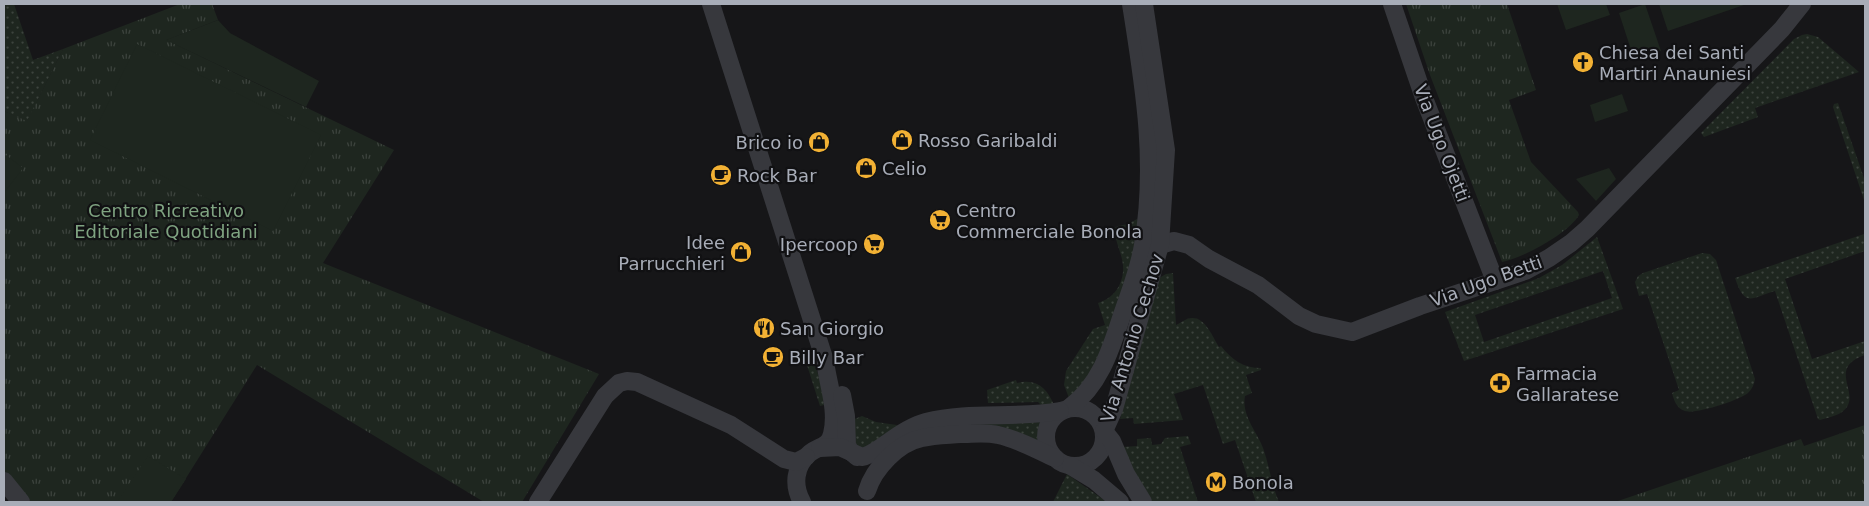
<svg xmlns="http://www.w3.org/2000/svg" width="1869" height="506" viewBox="0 0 1869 506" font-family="'DejaVu Sans',sans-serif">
  <defs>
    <pattern id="grass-dots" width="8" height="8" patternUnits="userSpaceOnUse" patternTransform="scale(1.25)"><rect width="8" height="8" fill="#1e261f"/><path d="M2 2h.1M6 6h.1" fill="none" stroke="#3c433d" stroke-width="1.8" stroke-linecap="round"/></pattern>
    <pattern id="park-tufts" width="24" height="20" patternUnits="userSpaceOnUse" patternTransform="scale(1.25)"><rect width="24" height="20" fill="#1e261f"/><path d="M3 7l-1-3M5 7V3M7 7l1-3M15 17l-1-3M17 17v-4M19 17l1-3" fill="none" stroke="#3c433d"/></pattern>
  </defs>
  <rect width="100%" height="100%" fill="#161618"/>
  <g fill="url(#grass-dots)" fill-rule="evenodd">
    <polygon points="4,4 14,4 33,60 63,49 27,122 4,111"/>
    <polygon points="1807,34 1818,37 1859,72 1755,108 1758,117 1704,137 1701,133 1794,39 1802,35"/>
    <polygon points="1838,103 1865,181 1865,203 1833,107 1834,104"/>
    <path d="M 1137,219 L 1138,220 L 1136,246 L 1104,348 L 1090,376 L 1069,398 L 1064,385 L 1066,371 L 1093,329 L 1105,325 L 1098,303 C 1107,300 1114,295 1119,286 C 1130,263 1116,250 1114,228 L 1118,226 L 1128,224 Z"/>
    <path d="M 1864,234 L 1865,251 L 1785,279 L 1812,359 L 1865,341 L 1865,355 C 1824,369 1865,395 1842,412 C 1836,416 1827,418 1820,420 L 1818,419 L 1775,291 C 1751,298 1745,308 1735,278 Z"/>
    <path d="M 1597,237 L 1623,309 L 1464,361 L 1445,312 L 1539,278 L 1562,265 ZM 1603,271 L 1612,298 L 1484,342 L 1475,315 Z"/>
    <path d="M 1702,253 L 1710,254 L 1716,260 L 1755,379 C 1754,385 1752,389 1748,393 C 1740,400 1694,415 1685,411 C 1676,408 1674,400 1672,393 L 1679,390 L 1647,294 L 1639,296 L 1635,282 L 1638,276 L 1643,273 Z"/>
    <path d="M 1173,273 L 1176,325 C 1180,323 1183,321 1187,319 C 1204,313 1212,336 1219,347 L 1221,346 C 1232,360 1243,368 1261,368 L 1261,370 L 1246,375 L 1252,393 L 1245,396 C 1241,418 1260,434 1265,454 C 1270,470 1272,486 1279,502 L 1256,502 L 1235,440 L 1223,444 L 1203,385 L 1174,394 L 1183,420 L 1134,424 L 1133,418 L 1120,419 L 1159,278 L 1166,274 Z"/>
    <polygon points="814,362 828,404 820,406 807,365"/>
    <path d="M 1016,380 L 1017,383 C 1037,378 1047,388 1054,405 L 1043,407 L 1038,402 L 988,403 L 987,390 Z"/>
    <polygon points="862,416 876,422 897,425 895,430 862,449 856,444 852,420"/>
    <polygon points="1040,422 1037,441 949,425"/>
    <polygon points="1188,436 1191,444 1180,447 1198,502 1152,502 1143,489 1122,447 1137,446 1137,439 1151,438 1152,445 1161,444 1165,438"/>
    <polygon points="1067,474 1107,502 1053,502"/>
  </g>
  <g fill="url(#park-tufts)">
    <polygon points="180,4 212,4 218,20 167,40 394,150 323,263 599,374 522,502 484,502 257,365 171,502 29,502 4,472 4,111 27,121 63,49"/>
    <path d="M 1406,4 L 1507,4 L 1536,90 L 1509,100 L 1531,162 L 1578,212 L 1579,215 C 1569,233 1523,258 1502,262 L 1430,75 Z"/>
    <polygon points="1865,425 1865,502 1615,502 1801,439 1804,446"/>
  </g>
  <g fill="#1e261f">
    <polygon points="1557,4 1606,4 1610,15 1566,30"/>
    <polygon points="1645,4 1661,51 1634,59 1619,13"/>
    <polygon points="1659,4 1747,4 1668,31"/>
    <polygon points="218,20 230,33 319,81 306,107 166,40"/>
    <polygon points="137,44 321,135 273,231 90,140"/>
    <polygon points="1622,94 1628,111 1595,122 1590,105"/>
    <polygon points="6,155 23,168 4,193 4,157"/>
    <polygon points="1609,168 1616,179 1596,201 1576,179"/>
    <polygon points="148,456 186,479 171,502 117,502"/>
  </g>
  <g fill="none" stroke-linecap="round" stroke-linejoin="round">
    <g stroke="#37383d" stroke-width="18">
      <path d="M 711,4 L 825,361 C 828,385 838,410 832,434 C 829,447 819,446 810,453 C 794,466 793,486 802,502"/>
      <polyline points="1392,4 1424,98 1495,281"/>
      <polyline points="1160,245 1174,241 1189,245 1209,259 1258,285 1299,316 1316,324 1352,332 1420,306 1525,271 1549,258 1571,243 1587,229 1782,29 1802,4"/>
      <polyline points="842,395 846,416 847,445 850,451 857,457"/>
      <circle cx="1075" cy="437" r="29"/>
      <path d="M 1069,408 C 1099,386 1110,352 1121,318 C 1129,294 1139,270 1143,245 C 1157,162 1144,86 1131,4"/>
      <polyline points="1104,431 1114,409 1160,245 1166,150 1144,4"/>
      <polyline points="1104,431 1112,441 1126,474 1143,502"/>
      <path d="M 820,448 L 840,447 L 862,457 C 871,455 878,449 886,444 C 898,435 911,426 926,422 C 970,411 1016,419 1060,411"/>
      <polyline points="1071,466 1094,480 1120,502"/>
      <polyline points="4,481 21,502"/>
      <path d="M 867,491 C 874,468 898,443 922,438 C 934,435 948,435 960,434 C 973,434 986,432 998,435 C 1018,439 1037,450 1055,458"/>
      <polyline points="538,502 605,396 619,383 627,381 637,382 731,425 784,459 796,462 806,457"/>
    </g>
  </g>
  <defs>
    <g id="church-disc" transform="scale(1.125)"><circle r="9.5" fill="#f2b134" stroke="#111113"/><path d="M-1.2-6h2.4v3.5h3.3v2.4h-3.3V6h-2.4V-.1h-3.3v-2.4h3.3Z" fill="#111"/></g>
    <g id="shop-disc" transform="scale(1.125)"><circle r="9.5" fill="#f2b134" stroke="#111113"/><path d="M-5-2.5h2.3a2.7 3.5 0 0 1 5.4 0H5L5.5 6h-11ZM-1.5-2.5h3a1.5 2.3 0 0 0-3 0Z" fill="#111"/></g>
    <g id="cafe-disc" transform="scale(1.125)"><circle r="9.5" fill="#f2b134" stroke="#111113"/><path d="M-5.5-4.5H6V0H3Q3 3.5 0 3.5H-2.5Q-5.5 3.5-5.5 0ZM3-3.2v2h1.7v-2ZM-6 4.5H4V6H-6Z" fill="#111"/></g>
    <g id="supermarket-disc" transform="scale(1.125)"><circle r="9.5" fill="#f2b134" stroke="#111113"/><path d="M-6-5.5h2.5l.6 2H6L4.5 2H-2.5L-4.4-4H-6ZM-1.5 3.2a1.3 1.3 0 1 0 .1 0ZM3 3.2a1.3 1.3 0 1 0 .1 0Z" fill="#111"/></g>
    <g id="restaurant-disc" transform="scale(1.125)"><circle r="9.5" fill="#f2b134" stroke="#111113"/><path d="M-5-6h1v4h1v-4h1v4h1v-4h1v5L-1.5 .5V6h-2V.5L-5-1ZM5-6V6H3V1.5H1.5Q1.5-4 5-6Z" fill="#111"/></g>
    <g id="pharmacy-disc" transform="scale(1.125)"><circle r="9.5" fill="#f2b134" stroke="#111113"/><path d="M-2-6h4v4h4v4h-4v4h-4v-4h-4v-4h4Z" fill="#111"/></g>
    <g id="metro-disc" transform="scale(1.125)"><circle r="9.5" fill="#f2b134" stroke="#111113"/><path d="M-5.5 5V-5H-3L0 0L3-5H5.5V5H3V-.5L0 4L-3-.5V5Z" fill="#111"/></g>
  </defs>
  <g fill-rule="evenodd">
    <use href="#church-disc" x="1583" y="62"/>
    <use href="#shop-disc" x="902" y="140"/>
    <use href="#shop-disc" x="819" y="142"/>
    <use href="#shop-disc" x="866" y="168"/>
    <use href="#cafe-disc" x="721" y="175"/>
    <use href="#supermarket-disc" x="940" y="220"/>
    <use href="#supermarket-disc" x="874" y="244"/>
    <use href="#shop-disc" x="741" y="252"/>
    <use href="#restaurant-disc" x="764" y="328"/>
    <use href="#cafe-disc" x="773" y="357"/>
    <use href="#pharmacy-disc" x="1500" y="383"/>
    <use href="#metro-disc" x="1216" y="482"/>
  </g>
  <g text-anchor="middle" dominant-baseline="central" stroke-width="4.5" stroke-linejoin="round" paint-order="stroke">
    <g font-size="18" fill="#a8adb8" stroke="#111113" text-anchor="start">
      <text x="1599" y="52">Chiesa dei Santi<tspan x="1599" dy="21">Martiri Anauniesi</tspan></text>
      <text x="918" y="140">Rosso Garibaldi</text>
      <text x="803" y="142" text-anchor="end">Brico io</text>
      <text x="882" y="168">Celio</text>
      <text x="737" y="175">Rock Bar</text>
      <text x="956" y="210">Centro<tspan x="956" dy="21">Commerciale Bonola</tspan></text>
      <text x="725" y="242" text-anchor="end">Idee<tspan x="725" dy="21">Parrucchieri</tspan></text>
      <text x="858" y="244" text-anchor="end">Ipercoop</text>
      <text x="780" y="328">San Giorgio</text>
      <text x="789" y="357">Billy Bar</text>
      <text x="1516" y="373">Farmacia<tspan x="1516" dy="21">Gallaratese</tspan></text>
      <text x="1232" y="482">Bonola</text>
    </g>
    <g font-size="18" fill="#a8adb8" stroke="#111113">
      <text transform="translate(1442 143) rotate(69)">Via Ugo Ojetti</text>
      <text transform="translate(1486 281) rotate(-20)">Via Ugo Betti</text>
      <text transform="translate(1132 338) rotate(-73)">Via Antonio Cechov</text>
    </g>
    <g font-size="18" fill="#7fa381" stroke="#111113">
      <text x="166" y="210">Centro Ricreativo<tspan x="166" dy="21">Editoriale Quotidiani</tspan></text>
    </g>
  </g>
  <rect width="1869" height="506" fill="none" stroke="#a8adb8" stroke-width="10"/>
</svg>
